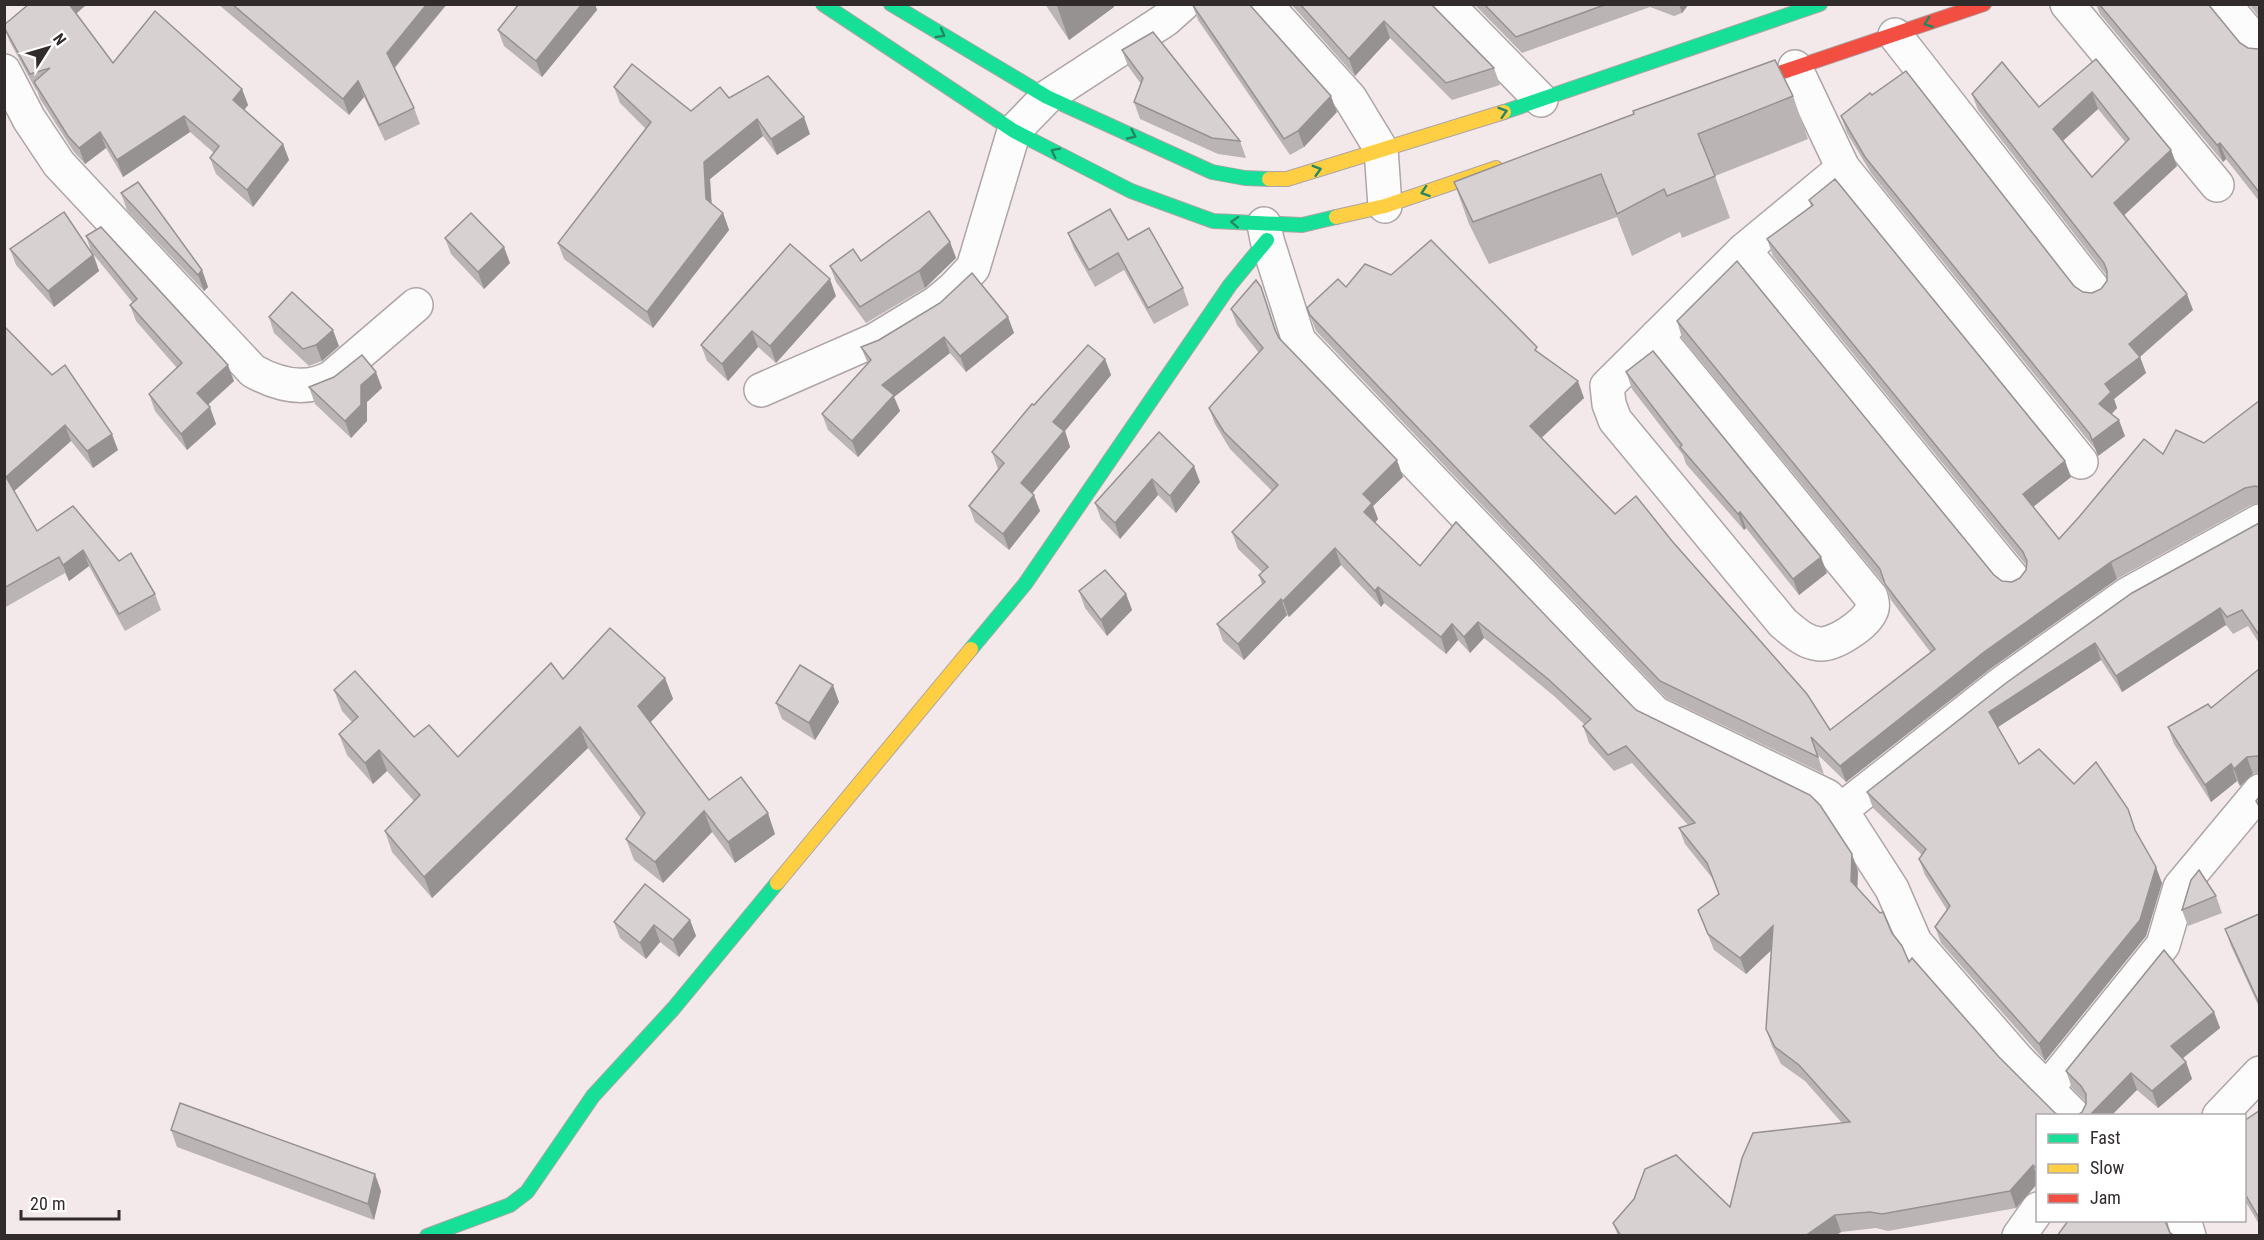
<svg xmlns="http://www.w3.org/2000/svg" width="2264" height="1240" viewBox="0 0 2264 1240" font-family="'Roboto Condensed',sans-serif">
  <rect width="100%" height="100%" fill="#f3e9ea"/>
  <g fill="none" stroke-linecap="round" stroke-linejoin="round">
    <g stroke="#ada5a6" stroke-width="36">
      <g id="street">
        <polyline points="1265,4 1350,98 1381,149 1385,206"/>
        <polyline points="1447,4 1541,100"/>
        <polyline points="2067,4 2217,185"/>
        <polyline points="2224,4 2260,47"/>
        <polyline points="1895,35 2095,291"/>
        <polyline points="1795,67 1843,168 2081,462"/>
        <path d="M 4,71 L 29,119 L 59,164 L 253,371 C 278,385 306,392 332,377 L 416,305"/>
        <polyline points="1264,224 1267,240 1299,341 1655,713 1827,796 1841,810 1892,889 1915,942 2019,1061 2074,1116"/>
        <polyline points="1744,250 2014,580"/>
        <path d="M 1657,336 L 1871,597 C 1872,602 1874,606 1871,611 C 1866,624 1835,645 1820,644 C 1805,643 1795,633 1783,623 L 1615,420 L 1609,404 L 1607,386 L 1744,250 L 1843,168"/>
        <polyline points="761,390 875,340 936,303 953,289 973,268 1014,131 1047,97 1165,20 1183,4"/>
        <polyline points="1841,810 2001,684 2128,594 2260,521"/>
        <polyline points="2046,1090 2163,945 2180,887 2260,791"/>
        <polyline points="2219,1116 2260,1073"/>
        <polyline points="2184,1220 2189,1236"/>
        <polyline points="2019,1236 2038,1209"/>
      </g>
    </g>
    <g stroke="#ada5a6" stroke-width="16">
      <g id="fast">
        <polyline points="823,4 1014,131 1131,191 1213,221 1302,225 1336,217"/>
        <polyline points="891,4 1047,97 1212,172 1245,178 1269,179"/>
        <polyline points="1504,112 1820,4"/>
        <polyline points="971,649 1025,584 1230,285 1267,240"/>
        <polyline points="427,1236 510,1205 527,1192 593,1096 673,1009 777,883"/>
      </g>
    </g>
    <g stroke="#ada5a6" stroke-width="16">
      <g id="slow">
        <polyline points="1269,179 1287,179 1504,112"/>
        <polyline points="1336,217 1385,206 1496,168"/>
        <polyline points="777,883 971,649"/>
      </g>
    </g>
    <g stroke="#ada5a6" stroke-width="16">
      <polyline id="jam" points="1738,87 1984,4"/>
    </g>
    <use href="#street" stroke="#fdfcfc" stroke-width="33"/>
    <use href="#fast" stroke="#16e098" stroke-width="14"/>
    <use href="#slow" stroke="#ffcf43" stroke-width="14"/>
    <use href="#jam" stroke="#f24e42" stroke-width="14"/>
  </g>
  <g fill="#bab4b4" fill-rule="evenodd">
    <polygon points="24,4 87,4 76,14 113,63 242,89 248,105 244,110 283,144 289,160 253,207 216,174 210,158 214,153 190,132 123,177 106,148 85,164 74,152 40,99 37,90 36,90 10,42 4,28 26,7"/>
    <polygon points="218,4 447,4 395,68 414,108 420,124 385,141 364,97 349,115"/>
    <polygon points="519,4 595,4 597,10 542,77 504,46 498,30"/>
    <polygon points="1045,4 1113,4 1114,7 1069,40"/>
    <polygon points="1192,4 1337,112 1304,147 1290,155 1198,20"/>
    <polygon points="1291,4 1431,4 1494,68 1500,85 1452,100 1390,38 1355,76"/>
    <polygon points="1474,4 1689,4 1682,13 1674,16 1650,7 1522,53"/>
    <polygon points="2096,4 2208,4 2240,43 2248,48 2258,49 2259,48 2259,201 2226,159 2223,162 2100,14"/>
    <polygon points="2249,4 2259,4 2259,17"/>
    <polygon points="1122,50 1240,141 1246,158 1218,154 1140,119 1134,102 1141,84 1128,66"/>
    <path d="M 2096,59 L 2171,150 L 2177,166 L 2124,215 L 2193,310 L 2140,357 L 2146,373 L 2114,399 L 2117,408 L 2112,414 L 2125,436 L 2098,456 L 2096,450 L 1871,173 L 1847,133 L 1841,116 L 2083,292 L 2092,293 L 2101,289 L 2107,281 L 2107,276 L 1978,110 L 1972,94 L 2039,107 ZM 2098,109 L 2126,143 L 2092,177 L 2063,141 Z"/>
    <polygon points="614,87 691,111 729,98 810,134 777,155 763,136 710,179 712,204 723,213 729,230 653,328 564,259 558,243 646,129 620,103"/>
    <polygon points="1793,96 1808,139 1715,176 1730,218 1682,238 1680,232 1632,256 1617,217 1489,264 1469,224 1454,182"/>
    <polygon points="121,193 202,270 208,287 204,291 127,210"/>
    <polygon points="1809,200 2065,461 2071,477 2033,507 2059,539 2163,454 2204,443 2259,402 2259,503 2251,505 2117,579 1990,669 1846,782 1817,754 1824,774 1666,698 1316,331 1307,308 1346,287 1539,353 1584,398 1541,438 1615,514 1672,541 1830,730 1931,653 1891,600 1885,585 1682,338 1677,321 1994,575 2002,581 2012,582 2020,578 2026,570 2026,565 1773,256 1767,239 1811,206"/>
    <polygon points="1068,233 1128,240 1183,288 1189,305 1154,324 1124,270 1095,287 1074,249"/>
    <polygon points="86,236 234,381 208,405 216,424 187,450 155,411 149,394 177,368 136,321 130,305 133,303 94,255 99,271 54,307 16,265 10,249 91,251"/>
    <polygon points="445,238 510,263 484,289 451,254"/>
    <polygon points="950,242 956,258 925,288 866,323 836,282 830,266 861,261"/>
    <polygon points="1261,287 1277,333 1279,338 1403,477 1373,506 1378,519 1375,523 1420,566 1636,710 1858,871 1857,888 1892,933 1909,962 2037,1116 2037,1184 2016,1208 1888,1231 1876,1228 1841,1232 1835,1236 1618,1236 1613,1223 1730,1207 1842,1123 1805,1081 1781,1064 1772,1046 1766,1029 1771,950 1746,974 1714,950 1698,910 1719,894 1713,879 1685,844 1679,828 1688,825 1632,763 1614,771 1589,743 1583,726 1585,725 1554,696 1484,638 1470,653 1458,640 1446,654 1384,603 1381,607 1341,565 1289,617 1287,615 1244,660 1223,641 1217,624 1262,585 1259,575 1262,572 1238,549 1232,532 1272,491 1230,449 1215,424 1209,408 1259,353 1237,325 1231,309"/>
    <polygon points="836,296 776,363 758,347 728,381 707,361 701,345"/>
    <polygon points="269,317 339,346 322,361 309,366 274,333"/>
    <polygon points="1008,317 1014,333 966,372 950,353 894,397 900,411 858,457 828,430 822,414 868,364 861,347"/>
    <polygon points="4,326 118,450 93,468 71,441 14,491 37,531 119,561 155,594 161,610 125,631 89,566 69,581 65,573 4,608"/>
    <polygon points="1105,359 1111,375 1065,431 1070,447 1032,493 1040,511 1009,550 975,522 969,506 998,469 992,452 1034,405"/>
    <polygon points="1626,372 1827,573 1799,595 1746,528 1744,530 1686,464 1683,455 1632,389"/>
    <polygon points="309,387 382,388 367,402 367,421 351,438 315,404"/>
    <polygon points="1159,432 1200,482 1176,513 1158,495 1120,539 1101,519 1095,503"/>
    <polygon points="2259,523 2259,643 2248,626 2233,634 2226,625 2122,692 2101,660 1998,727 2019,764 2074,784 2136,832 2162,883 2146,936 2045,1061 1941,943 1935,927 1947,910 1925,875 1919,859 1922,855 1873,808 1867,792"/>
    <polygon points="1079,591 1126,594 1132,610 1107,636 1085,608"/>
    <polygon points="2259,669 2259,773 2253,774 2240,786 2237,781 2211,802 2174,744 2168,727 2211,708"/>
    <polygon points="665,678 673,699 650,722 709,800 775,834 735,863 712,832 663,883 634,860 626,839 641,818 588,748 432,898 392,852 385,831 414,801 387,771 373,784 347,755 339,734 352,722 342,711 334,690 414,737 458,757 563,679"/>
    <polygon points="839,702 815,740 782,719 776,703"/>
    <polygon points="2216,896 2222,913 2188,926 2182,910"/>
    <polygon points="2259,914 2259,1007 2231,946 2225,929"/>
    <polygon points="690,920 696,936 679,957 660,942 646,959 620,938 614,922"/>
    <polygon points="2214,1012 2220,1028 2182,1058 2186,1062 2192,1079 2158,1108 2137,1090 2082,1112 2086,1104 2086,1102 2072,1088 2066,1071"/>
    <polygon points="2259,1111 2259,1224 2244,1199 2244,1121"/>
    <polygon points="171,1130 381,1191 374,1220 177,1147"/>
  </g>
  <g fill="#979292">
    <polygon points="68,4 87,4 72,17"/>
    <polygon points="427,4 447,4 393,69 387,53"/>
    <polygon points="582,4 595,4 597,10 542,77 536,61"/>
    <polygon points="1059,4 1113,4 1114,7 1069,40 1057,6"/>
    <polygon points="1679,4 1689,4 1682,13"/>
    <polygon points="1384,21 1390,38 1355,76 1349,59"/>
    <polygon points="358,81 364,97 349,115 343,99"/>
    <polygon points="242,89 248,105 239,117 233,100"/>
    <polygon points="2092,92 2098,109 2058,145 2053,129"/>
    <polygon points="1331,96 1337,112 1304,147 1298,131"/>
    <polygon points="184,116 190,132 123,177 117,160"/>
    <polygon points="804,117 810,134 777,155 771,139"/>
    <polygon points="757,119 763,136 710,179 712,216 706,199 704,162"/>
    <polygon points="100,132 106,148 85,164 79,148"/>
    <polygon points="2220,143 2226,159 2223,162 2217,145"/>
    <polygon points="283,144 289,160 253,207 247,190"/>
    <polygon points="2171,150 2177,166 2120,219 2114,203"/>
    <polygon points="723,213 729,230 653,328 647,312"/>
    <polygon points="950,242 956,258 925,288 919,271"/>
    <polygon points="504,247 510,263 484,289 478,272"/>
    <polygon points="93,255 99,271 54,307 48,291"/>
    <polygon points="202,270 208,287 204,291 198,275"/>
    <polygon points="830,279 836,296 776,363 770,346"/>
    <polygon points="2187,294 2193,310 2135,361 2140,357 2146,373 2114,399 2117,408 2105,420 2099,404 2105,384 2129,344"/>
    <polygon points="1008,317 1014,333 966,372 960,356"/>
    <polygon points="333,330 339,346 322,361 316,345"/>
    <polygon points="752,331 758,347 728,381 722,364"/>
    <polygon points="944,337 950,353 894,397 900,411 858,457 852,441 882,385"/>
    <polygon points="1105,359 1111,375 1065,431 1070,447 1027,500 1021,483 1053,422"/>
    <polygon points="228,365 234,381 203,409 197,393"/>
    <polygon points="376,372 382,388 367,402 367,421 351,438 345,421 361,385"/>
    <polygon points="1578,381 1584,398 1536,443 1530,426"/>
    <polygon points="210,407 216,424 187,450 181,434"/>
    <polygon points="2119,420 2125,436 2098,456 2092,440"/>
    <polygon points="65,425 71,441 12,493 6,477"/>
    <polygon points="112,434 118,450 93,468 87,451"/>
    <polygon points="1397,460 1403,477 1373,506 1378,519 1370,528 1364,512 1363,494"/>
    <polygon points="2065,461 2071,477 2029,510 2023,494"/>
    <polygon points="1194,466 1200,482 1176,513 1170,496"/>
    <polygon points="1152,479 1158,495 1120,539 1115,523"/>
    <polygon points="1034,495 1040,511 1009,550 1003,534"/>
    <polygon points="1740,512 1746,528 1744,530 1738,514"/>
    <polygon points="1335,548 1341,565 1289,617 1283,601"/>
    <polygon points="83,550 89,566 69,581 63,565"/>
    <polygon points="1821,557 1827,573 1799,595 1793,579"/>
    <polygon points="2111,562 2117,579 1990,669 1846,782 1840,766 1984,652"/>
    <polygon points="1378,587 1384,603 1381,607 1375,591"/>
    <polygon points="1126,594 1132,610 1107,636 1101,620"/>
    <polygon points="1281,599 1287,615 1244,660 1238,644"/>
    <polygon points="2220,608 2226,625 2122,692 2116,676"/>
    <polygon points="1478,622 1484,638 1470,653 1464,637"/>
    <polygon points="1452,624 1458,640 1446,654 1441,637"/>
    <polygon points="2095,643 2101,660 1995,729 1989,712"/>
    <polygon points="665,678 673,699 646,727 638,706"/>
    <polygon points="833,685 839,702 815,740 809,723"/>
    <polygon points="580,727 588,748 432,898 424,877"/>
    <polygon points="379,750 387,771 373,784 365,763"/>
    <polygon points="2247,757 2253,774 2240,786 2234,769"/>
    <polygon points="2231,764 2237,781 2211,802 2205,785"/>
    <polygon points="704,811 712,832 663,883 655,862"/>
    <polygon points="768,813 775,834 735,863 728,842"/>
    <polygon points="1852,854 1858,871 1857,897 1851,881"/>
    <polygon points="2156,867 2162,883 2146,936 2045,1061 2039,1044"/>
    <polygon points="690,920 696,936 679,957 673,940"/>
    <polygon points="654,925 660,942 646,959 640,943"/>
    <polygon points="1773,926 1779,943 1746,974 1740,958"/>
    <polygon points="2214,1012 2220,1028 2177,1063 2171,1046"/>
    <polygon points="2186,1062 2192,1079 2158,1108 2152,1091"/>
    <polygon points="2131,1073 2137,1090 2111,1116 2089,1116"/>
    <polygon points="2033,1165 2037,1177 2037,1184 2016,1208 2010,1191"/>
    <polygon points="375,1174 381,1191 374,1220 368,1204"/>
    <polygon points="1835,1215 1841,1232 1835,1236 1805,1236"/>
  </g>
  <g fill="#d8d1d1" stroke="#979292" stroke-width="1.5" fill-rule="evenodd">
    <polygon points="29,4 69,4 113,63 155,11 242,89 233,100 283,144 247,190 210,158 219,146 184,116 117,160 100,132 79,148 68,136 34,82 50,68 30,74 4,27 4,25"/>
    <polygon points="232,4 427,4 387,53 414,108 379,125 358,81 343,99"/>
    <polygon points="519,4 582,4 536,61 498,30"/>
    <polygon points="1192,4 1249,4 1331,96 1298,131 1284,139"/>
    <polygon points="1300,4 1431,4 1494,68 1446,83 1384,21 1349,59"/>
    <polygon points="1484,4 1607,4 1516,37"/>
    <polygon points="2099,4 2208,4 2240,43 2248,48 2258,49 2259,48 2259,192 2220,143 2217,145"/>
    <polygon points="1153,32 1240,141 1212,138 1134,102 1143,78 1122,50"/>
    <path d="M 2096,59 L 2171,150 L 2114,203 L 2187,294 L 2129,344 L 2140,357 L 2105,384 L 2111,392 L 2099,404 L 2119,420 L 2092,440 L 2090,434 L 1865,157 L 1841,116 L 1870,93 L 1872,95 L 1906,71 L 2074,286 L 2083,292 L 2092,293 L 2101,289 L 2107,281 L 2107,271 L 2104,263 L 1972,94 L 2002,62 L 2039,107 ZM 2092,92 L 2129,139 L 2092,177 L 2053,129 Z"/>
    <polygon points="1775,60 1793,96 1698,134 1715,176 1667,196 1664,189 1617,214 1601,174 1473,222 1454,182 1634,114 1633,111"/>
    <polygon points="632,64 691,111 720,87 729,98 768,76 804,117 771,139 757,119 704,162 706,199 723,213 647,312 558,243 651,122 614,87"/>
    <polygon points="1835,179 2065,461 2023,494 2059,539 2079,517 2144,439 2163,454 2176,430 2204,443 2259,401 2259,487 2255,486 2245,488 2111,562 1984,652 1840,766 1811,737 1818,757 1660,681 1310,315 1307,308 1338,279 1346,287 1365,264 1391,275 1431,240 1537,347 1535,350 1578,381 1530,426 1615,514 1636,496 1672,541 1807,694 1830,730 1935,649 1885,584 1880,569 1677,321 1737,261 1994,575 2002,581 2012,582 2020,578 2026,570 2027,561 2023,552 1767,239 1813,205 1809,200"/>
    <polygon points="138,182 202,270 198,275 121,193"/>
    <polygon points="1110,209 1128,240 1149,228 1183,288 1148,308 1118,253 1089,270 1068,233"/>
    <polygon points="929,211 950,242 919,271 860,307 830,266 853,249 861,261"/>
    <polygon points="64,212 93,255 48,291 10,249"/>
    <polygon points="471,213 504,247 478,272 445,238"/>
    <polygon points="101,227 228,365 197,393 210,407 181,434 149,394 182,363 130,305 137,299 86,236"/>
    <polygon points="790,244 830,279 770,346 752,331 722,364 701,345"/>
    <polygon points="972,273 1008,317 960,356 944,337 882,385 894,395 852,441 822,414 871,360 861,347 879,340 940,303"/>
    <polygon points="1256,280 1261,287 1275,330 1279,338 1397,460 1363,494 1372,503 1364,512 1420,566 1456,522 1636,710 1810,795 1820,805 1852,854 1851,881 1880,913 1883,912 1892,933 1902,946 1909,962 1912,958 1999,1057 2055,1113 2060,1116 2037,1116 2037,1169 2033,1165 2010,1191 1882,1214 1870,1212 1835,1215 1805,1236 1621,1236 1613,1223 1634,1199 1645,1169 1676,1155 1730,1207 1742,1158 1753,1133 1850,1122 1799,1065 1775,1047 1766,1029 1773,926 1740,958 1708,934 1698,910 1719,894 1707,863 1679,828 1695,823 1626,746 1608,755 1583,726 1591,719 1548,679 1478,622 1464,637 1452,624 1441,637 1378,587 1375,591 1335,548 1283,601 1281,599 1238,644 1217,624 1265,582 1259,575 1268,567 1232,532 1278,485 1224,432 1209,408 1263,348 1231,309"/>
    <polygon points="292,292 333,330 316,345 303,349 269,317"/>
    <polygon points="4,326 52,375 65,365 112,434 87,451 65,425 6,477 37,531 73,506 119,561 131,553 155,594 119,614 83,550 63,565 59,557 4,588"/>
    <polygon points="1088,345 1105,359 1053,422 1064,431 1021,483 1034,495 1003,534 969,506 1004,463 992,452 1032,404 1034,405"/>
    <polygon points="1653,351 1821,557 1793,579 1740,512 1738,514 1680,447 1682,445 1626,372"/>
    <polygon points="362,355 376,372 361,385 361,405 345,421 309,387 334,377"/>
    <polygon points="1159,432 1194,466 1170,496 1152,479 1115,523 1095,503"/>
    <polygon points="2259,523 2259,635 2242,610 2227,617 2220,608 2116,676 2095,643 1989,712 2019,764 2039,749 2074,784 2096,762 2128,809 2135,830 2156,867 2140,920 2039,1044 1935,927 1950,906 1919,859 1926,849 1867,792 2006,683 2132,593"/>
    <polygon points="1105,570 1126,594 1101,620 1079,591"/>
    <polygon points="610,628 665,678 638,706 709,800 741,777 768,813 728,842 704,811 655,862 626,839 645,813 580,727 424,877 385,831 420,795 379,750 365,763 339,734 358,717 334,690 355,671 414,737 429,725 458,757 551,663 563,679"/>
    <polygon points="800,665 833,685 809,723 776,703"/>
    <polygon points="2259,669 2259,757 2257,756 2247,757 2234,769 2231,764 2205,785 2168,727 2208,704 2211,708"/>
    <polygon points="2259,797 2259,806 2256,801"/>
    <polygon points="2199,870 2216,896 2182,910 2191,880"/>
    <polygon points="645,884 690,920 673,940 654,925 640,943 614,922"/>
    <polygon points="2259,914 2259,1003 2225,929"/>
    <polygon points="2164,950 2214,1012 2171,1046 2186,1062 2152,1091 2131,1073 2089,1116 2076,1116 2082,1112 2086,1104 2086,1094 2081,1086 2066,1071"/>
    <polygon points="180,1103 375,1174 368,1204 171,1130"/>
    <polygon points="2259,1111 2259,1218 2244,1192 2244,1121"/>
    <polygon points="2068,1221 2165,1221 2170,1233 2175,1236 2057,1236"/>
  </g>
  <defs><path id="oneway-chevron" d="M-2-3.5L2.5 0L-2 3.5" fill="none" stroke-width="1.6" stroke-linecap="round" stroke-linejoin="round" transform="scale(1.5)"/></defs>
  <g stroke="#248662">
    <use href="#oneway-chevron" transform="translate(1928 23) rotate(161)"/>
    <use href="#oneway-chevron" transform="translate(941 34) rotate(30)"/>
    <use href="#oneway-chevron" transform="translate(1503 112) rotate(-17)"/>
    <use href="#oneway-chevron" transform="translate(1132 135) rotate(25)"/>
    <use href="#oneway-chevron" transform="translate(1055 152) rotate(-153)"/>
    <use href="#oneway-chevron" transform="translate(1317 170) rotate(-16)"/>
    <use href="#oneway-chevron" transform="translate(1425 192) rotate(161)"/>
    <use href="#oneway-chevron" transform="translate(1235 222) rotate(-177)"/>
  </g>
  <rect width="2264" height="1240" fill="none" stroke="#322b2b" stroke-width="12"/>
  <rect x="2036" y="1114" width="210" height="108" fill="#ffffff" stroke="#adaaaa" stroke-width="1.5"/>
  <rect x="2048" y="1134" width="30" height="9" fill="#16e098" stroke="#adaaaa" stroke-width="1.5"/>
  <text x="2090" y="1144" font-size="18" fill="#322b2b">Fast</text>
  <rect x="2048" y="1164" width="30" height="9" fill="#ffcf43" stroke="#adaaaa" stroke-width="1.5"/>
  <text x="2090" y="1174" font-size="18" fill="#322b2b">Slow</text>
  <rect x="2048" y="1194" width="30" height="9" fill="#f24e42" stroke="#adaaaa" stroke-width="1.5"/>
  <text x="2090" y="1204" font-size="18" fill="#322b2b">Jam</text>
  <g transform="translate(48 48) rotate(53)" stroke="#ffffff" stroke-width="4.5" paint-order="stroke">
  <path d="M0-4.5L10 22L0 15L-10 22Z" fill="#322b2b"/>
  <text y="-9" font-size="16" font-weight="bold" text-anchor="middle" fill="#322b2b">N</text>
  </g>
  <path d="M21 1210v9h98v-9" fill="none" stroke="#322b2b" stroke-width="3"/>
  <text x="30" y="1210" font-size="18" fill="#322b2b" stroke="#ffffff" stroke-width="4.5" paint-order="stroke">20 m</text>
</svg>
